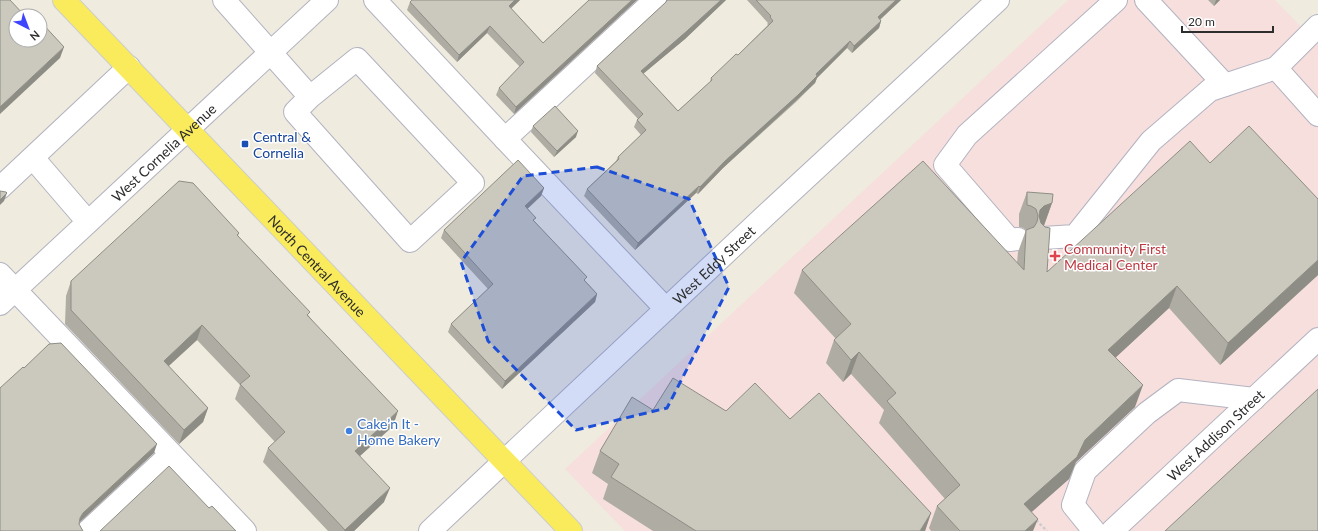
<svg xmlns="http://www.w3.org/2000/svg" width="1318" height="531" viewBox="0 0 1318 531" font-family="Lato,sans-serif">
  <rect width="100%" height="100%" fill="#efebdf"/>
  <polygon fill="#f6dfdd" points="1068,0 1275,0 1318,44 1318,531 625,531 565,469"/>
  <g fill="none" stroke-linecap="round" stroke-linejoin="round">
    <g stroke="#b3b3c1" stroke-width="24">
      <g id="minor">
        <polyline points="224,0 310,97 295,112 410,241 473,183 357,59 310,97"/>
        <polyline points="375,0 505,139 666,309"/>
        <polyline points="1146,0 1225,85"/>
        <polyline points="1318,26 1276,68 1318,115"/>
        <polyline points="505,139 655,0"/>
        <polyline points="33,158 88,222"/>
        <polyline points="0,188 129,67"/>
        <polyline points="1043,238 1075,236 1151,141 1210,90 1276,68"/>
        <polyline points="1018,239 1010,240 945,165 967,135 1116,0"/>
        <polyline points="0,274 245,531"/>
        <path id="s1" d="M 0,304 L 327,0"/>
        <polyline points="88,531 171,454"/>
        <path id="s2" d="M 430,531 L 767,214 L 998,0"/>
        <polyline points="1094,531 1073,505 1085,471 1147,413 1178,390 1254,399"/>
        <path id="s3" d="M 1112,531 L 1318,339"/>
      </g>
    </g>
    <g stroke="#cdcdcd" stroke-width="24">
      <g id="major">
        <path id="s4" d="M 64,0 L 571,531"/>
      </g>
    </g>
    <polyline stroke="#cdcdcd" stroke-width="2.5" stroke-dasharray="3 2" stroke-linecap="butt" points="1036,520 1047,531"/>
    <use href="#minor" stroke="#fff" stroke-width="22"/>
    <use href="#major" stroke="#f9eb5b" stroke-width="22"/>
  </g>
  <g fill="#afada3">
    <polygon points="520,0 511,9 543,43 589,0 637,0 514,114 496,95 499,88 520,67 487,33 457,62 407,10 410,2"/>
    <polygon points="667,0 726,0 685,39 643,74 678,111 710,82 711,78 738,55 768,25 767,24 768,23 747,0 901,0 880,20 881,21 879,28 852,53 847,48 817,78 815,83 796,102 723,168 698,194 696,193 635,250 584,196 587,189 616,161 618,157 641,135 634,127 637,120 638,119 595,73 597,66 666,2"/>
    <polygon points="1208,0 1220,0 1214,6"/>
    <polygon points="533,126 576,137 554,157 531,132"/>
    <polygon points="1210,163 1318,199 1318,275 1220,365 1169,308 1116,357 1135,407 1076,462 1069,479 1031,512 1033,531 931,531 929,528 937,506 945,499 879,423 884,410 851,374 843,382 826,363 834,340 836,339 794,293 802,270 1017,263 1018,252 1026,230 1023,228 1019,227 1019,214 1027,192 1052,203 1044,226 1047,272"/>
    <polygon points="544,188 541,196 527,209 534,221 586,282 597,294 595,302 502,389 448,332 451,324 488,289 441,238 444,230"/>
    <polygon points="239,233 238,236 309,316 393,426 360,456 384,502 354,531 328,531 263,462 268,448 275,442 235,399 240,385 197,340 168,366 208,408 203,422 179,444 65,324 66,296 71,281"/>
    <polygon points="653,410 726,411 790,419 931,513 925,531 653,531 603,499 608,484 592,473 600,451"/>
  </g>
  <g fill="#8e8d85">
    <polygon points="515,0 520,0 506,13 509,6"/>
    <polygon points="632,0 637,0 514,114 516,107"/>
    <polygon points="721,0 726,0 685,39 638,78 641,71"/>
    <polygon points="896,0 901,0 875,24 878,17"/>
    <polygon points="1216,0 1220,0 1214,6"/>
    <polygon points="881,21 879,28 852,53 854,46"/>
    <polygon points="490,26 487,33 457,62 459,55"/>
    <polygon points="850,41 847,48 817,78 815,83 723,168 698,194 700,187 725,161"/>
    <polygon points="64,47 60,58 0,114 0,107"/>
    <polygon points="578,131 576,137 554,157 557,151"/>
    <polygon points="699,186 696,193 635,250 638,243"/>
    <polygon points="544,188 541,196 522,214 525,206"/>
    <polygon points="7,193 4,201 0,205 0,200"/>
    <polygon points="1052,203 1044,225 1036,228 1040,210 1044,206"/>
    <polygon points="1318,260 1318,275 1220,365 1228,343"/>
    <polygon points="1177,286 1169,308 1100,372 1108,350"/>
    <polygon points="597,294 595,302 502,389 505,381"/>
    <polygon points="202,325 197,340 158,376 164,361"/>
    <polygon points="859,352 851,374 843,382 851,360"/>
    <polygon points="1143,385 1135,407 1076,462 1069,479 1016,526 1024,504 1085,440"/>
    <polygon points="208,408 203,422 179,444 184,430"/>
    <polygon points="398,411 393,426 350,465 355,451"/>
    <polygon points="157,444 154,453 80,522 80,518 83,513"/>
    <polygon points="390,488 384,502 354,531 344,531 345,530"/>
    <polygon points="931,513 925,531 920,531"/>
    <polygon points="1038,519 1033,531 1025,531"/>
  </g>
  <g fill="#cbc9be" stroke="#8e8d85">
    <polygon points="0,0 10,0 25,16 16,16 16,40 40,40 40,21 64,47 0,107"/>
    <polygon points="412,0 515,0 509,6 543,43 589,0 632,0 516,107 499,88 524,62 490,26 459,55 410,2"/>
    <polygon points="667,0 721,0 687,31 641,71 678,111 712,80 711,78 736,54 738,55 773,21 770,17 771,16 756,0 896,0 878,17 881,21 854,46 850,41 816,74 817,76 798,95 725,161 700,187 699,186 638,243 587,189 619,159 618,157 646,130 637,120 643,114 597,66 666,2"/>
    <polygon points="555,106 578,131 557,151 533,126"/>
    <polygon points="1249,126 1318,199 1318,260 1228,343 1177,286 1108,350 1143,385 1085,440 1077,457 1024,504 1038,519 1025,531 960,531 937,506 960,485 887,401 896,393 859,352 851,360 834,340 851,324 802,270 923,161 1024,270 1026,230 1034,227 1037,222 1038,216 1036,209 1031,206 1027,205 1027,192 1053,194 1052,203 1044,206 1040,210 1039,216 1041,223 1045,227 1050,228 1047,272 1190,141 1210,163"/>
    <polygon points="518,160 544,188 525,206 536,218 533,220 587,277 584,280 597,294 505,381 451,324 493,284 444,230"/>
    <polygon points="179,181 193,183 239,233 237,235 310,312 307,315 398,411 355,451 390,488 345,530 268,448 285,432 240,384 250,376 202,325 164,361 208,408 184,430 71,310 71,281"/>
    <polygon points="0,191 6,192 7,193 0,200"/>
    <polygon points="61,343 157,444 83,513 80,518 79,524 83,531 0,531 0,388 23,367 24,368 49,344"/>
    <polygon points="673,378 726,411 755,383 790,419 819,393 931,513 920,531 696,531 611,477 619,464 600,451 632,397 653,410"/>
    <polygon points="1318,389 1318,531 1165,531"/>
    <polygon points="169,466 209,508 212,506 236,531 100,531"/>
  </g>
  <path fill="#1d4ed8" fill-opacity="0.2" stroke="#1d4ed8" stroke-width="3" stroke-dasharray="8 5" stroke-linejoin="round" d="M 597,167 L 689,199 L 729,287 L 667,408 L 576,430 L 488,341 L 461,262 L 523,176 Z"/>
  <rect fill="#1a4fb4" stroke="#fff" stroke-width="1.5" x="241" y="140" width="8" height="8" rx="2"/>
  <path fill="#e0444e" stroke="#fff" stroke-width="1.5" d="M1053 250h4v4h4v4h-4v4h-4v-4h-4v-4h4z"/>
  <circle fill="#3f7fe0" stroke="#fff" stroke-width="1.5" cx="349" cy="431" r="4"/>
  <g text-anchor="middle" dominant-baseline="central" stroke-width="3" stroke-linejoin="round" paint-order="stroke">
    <g font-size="14" fill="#164399" stroke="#fff" text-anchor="start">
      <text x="253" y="136">Central &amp;<tspan x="253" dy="16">Cornelia</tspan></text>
    </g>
    <g font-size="14" fill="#2d2d2d" stroke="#fff">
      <text stroke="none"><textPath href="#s1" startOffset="223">West Cornelia Avenue</textPath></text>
      <text stroke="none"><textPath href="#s2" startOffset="389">West Eddy Street</textPath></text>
      <text stroke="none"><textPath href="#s4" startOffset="367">North Central Avenue</textPath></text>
      <text stroke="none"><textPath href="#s3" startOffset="141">West Addison Street</textPath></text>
    </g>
    <g font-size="14" fill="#be3a42" stroke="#fff" text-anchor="start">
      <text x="1064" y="248">Community First<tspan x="1064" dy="16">Medical Center</tspan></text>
    </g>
    <g font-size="14" fill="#366cbe" stroke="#fff" text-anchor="start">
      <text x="357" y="423">Cake’n It -<tspan x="357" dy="16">Home Bakery</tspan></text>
    </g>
  </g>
  <g transform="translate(28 28) rotate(138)"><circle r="19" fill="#ffffff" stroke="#ababab"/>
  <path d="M0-3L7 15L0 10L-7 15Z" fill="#3d45ff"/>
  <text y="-6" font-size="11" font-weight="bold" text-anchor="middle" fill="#2d2d2d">N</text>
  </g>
  <path d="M1182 26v6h91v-6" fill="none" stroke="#2d2d2d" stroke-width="2"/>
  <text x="1188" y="26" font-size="12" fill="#2d2d2d" stroke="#ffffff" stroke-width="3" paint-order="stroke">20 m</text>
</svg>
